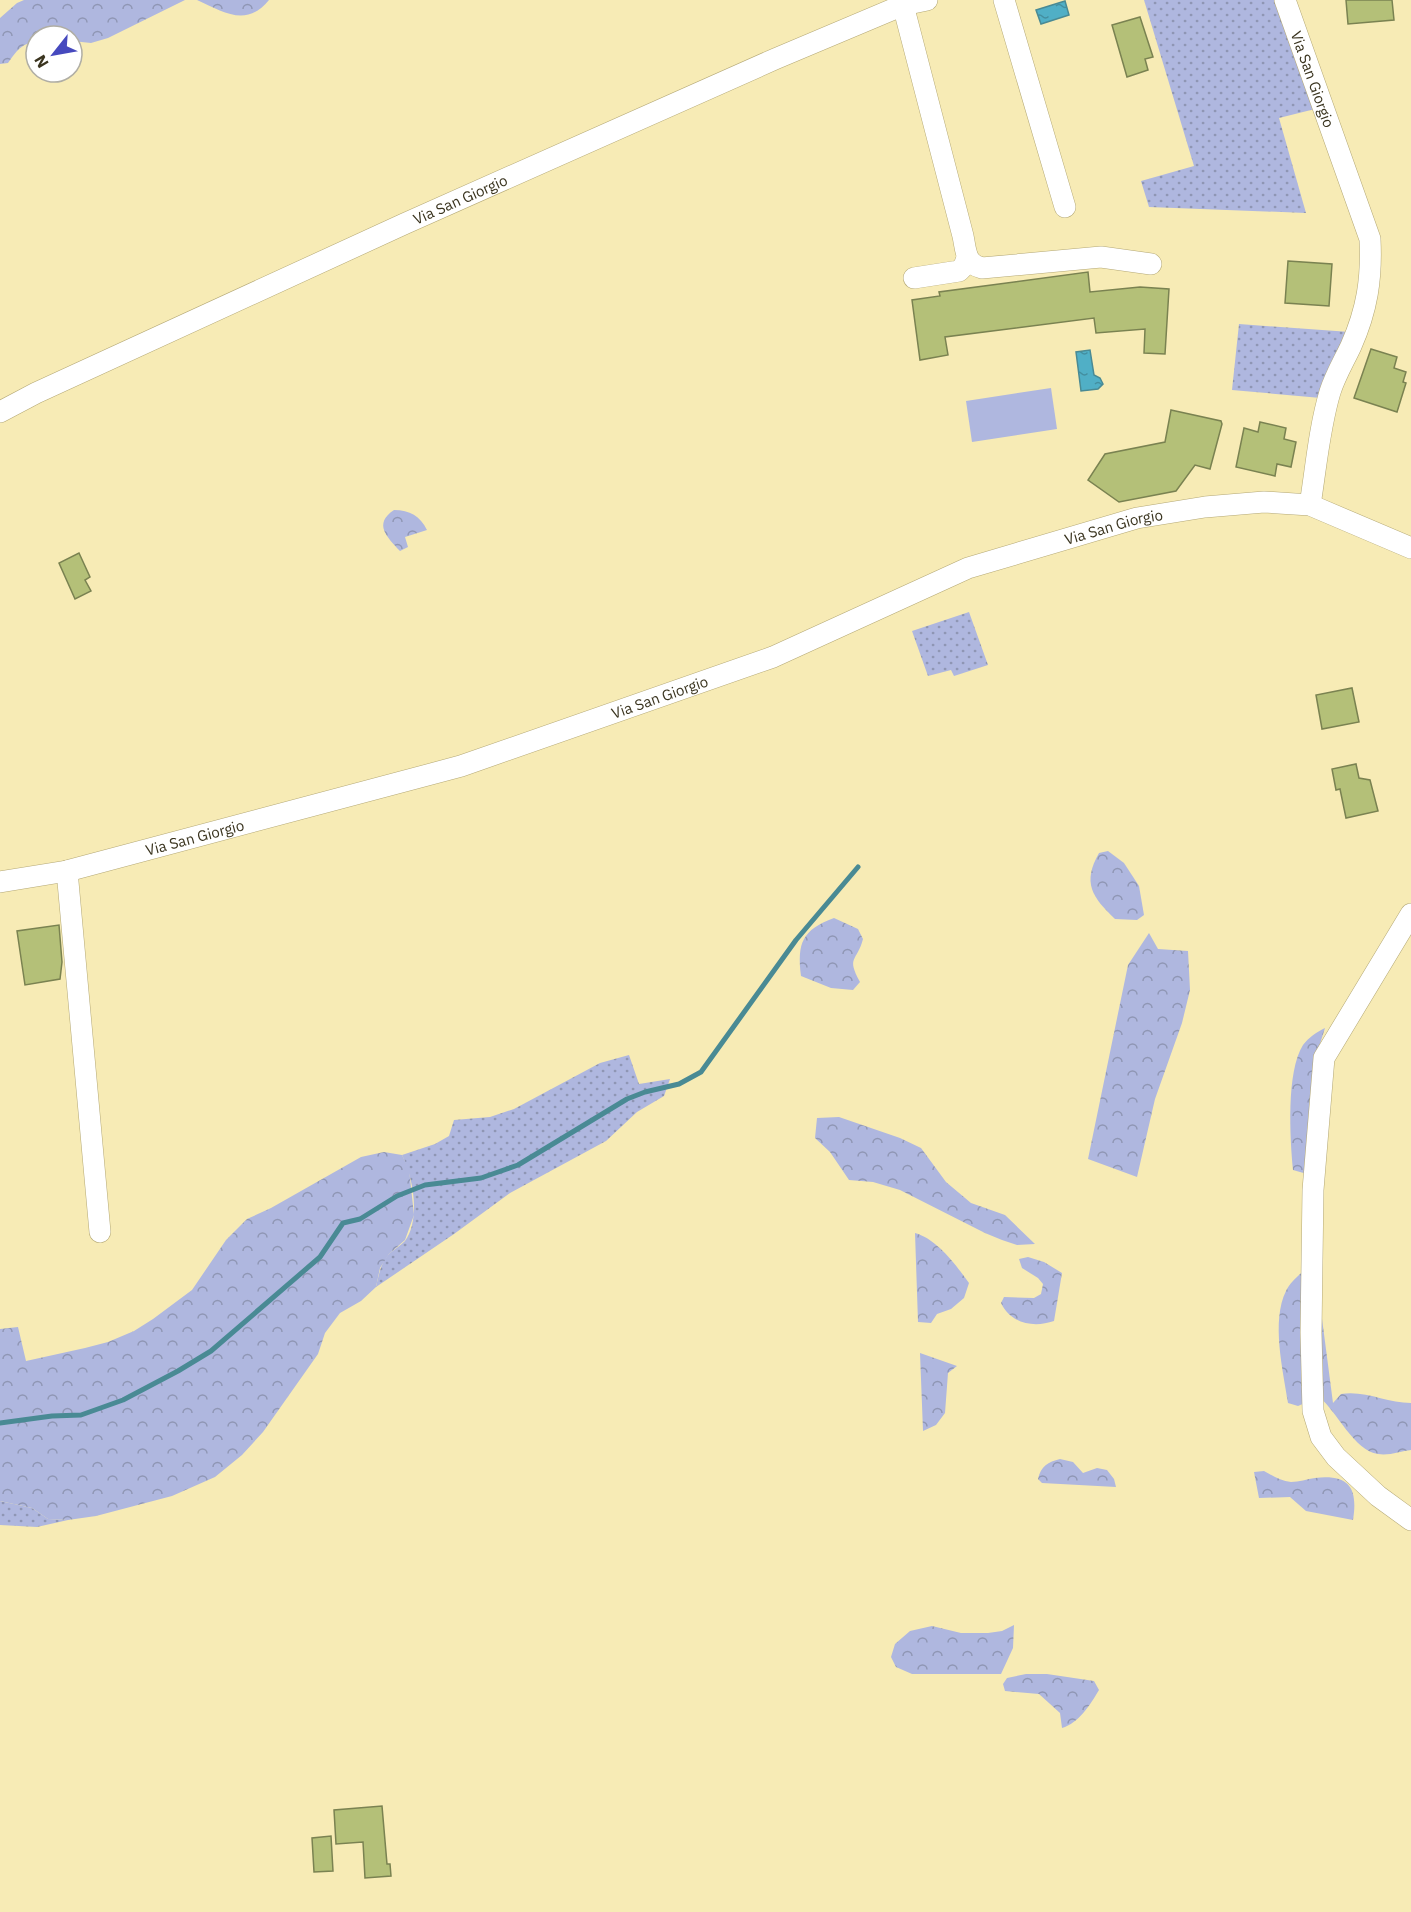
<svg xmlns="http://www.w3.org/2000/svg" width="1411" height="1912" viewBox="0 0 1411 1912" font-family="'IBM Plex Sans',sans-serif">
  <defs>
    <pattern id="green-dots" width="8" height="8" patternUnits="userSpaceOnUse" patternTransform="scale(1.5)"><rect width="8" height="8" fill="#afb7df"/><path d="M2 2h.1M6 6h.1" fill="none" stroke="#8f96b4" stroke-width="1.8" stroke-linecap="round"/></pattern>
    <pattern id="forest-crowns" width="20" height="18" patternUnits="userSpaceOnUse" patternTransform="scale(1.5)"><rect width="20" height="18" fill="#afb7df"/><path d="M2 6a3 3 0 1 1 6 0M12 15a3 3 0 1 1 6 0" fill="none" stroke="#8f96b4"/></pattern>
    <pattern id="water-ripples" width="26" height="14" patternUnits="userSpaceOnUse" patternTransform="scale(1.5)"><rect width="26" height="14" fill="#50afc6"/><path d="M2 4q2-2 4 0t4 0M15 11q2-2 4 0t4 0" fill="none" stroke="#438fa0"/></pattern>
  </defs>
  <rect width="100%" height="100%" fill="#f7ebb5"/>
  <g fill="url(#green-dots)">
    <polygon points="1144,0 1274,0 1315,109 1279,118 1306,213 1149,207 1141,181 1194,166"/>
    <polygon points="1239,324 1350,332 1321,398 1232,390"/>
    <polygon points="969,612 988,665 954,676 951,670 928,676 912,631"/>
    <path d="M 629,1055 L 639,1084 L 670,1079 L 664,1096 L 637,1112 L 606,1141 L 510,1193 L 454,1234 L 376,1287 C 379,1274 381,1262 390,1253 C 395,1249 401,1245 405,1241 C 421,1219 413,1177 402,1155 L 435,1144 L 449,1136 L 454,1120 L 490,1117 L 514,1109 L 600,1063 Z"/>
    <polygon points="0,1501 32,1508 48,1519 68,1520 37,1527 0,1525"/>
  </g>
  <g fill="url(#forest-crowns)">
    <path d="M 24,0 L 197,0 L 185,0 L 108,38 L 91,43 L 72,41 L 72,36 L 36,36 L 36,42 C 21,43 16,52 8,63 L 0,64 L 0,18 L 17,3 Z"/>
    <path d="M 197,0 L 269,0 C 246,28 224,12 197,0 Z"/>
    <path d="M 394,510 C 410,510 420,516 427,530 L 405,537 L 408,547 L 400,551 C 387,537 373,524 394,510 Z"/>
    <path d="M 1108,851 L 1124,863 L 1139,886 L 1144,915 L 1137,920 L 1115,919 C 1092,897 1082,883 1099,853 Z"/>
    <path d="M 834,918 L 858,929 L 863,939 C 857,962 846,956 860,982 L 853,990 L 831,988 L 801,976 C 797,943 802,930 834,918 Z"/>
    <polygon points="1149,933 1158,949 1188,951 1190,990 1182,1023 1155,1099 1137,1177 1088,1159 1128,965"/>
    <path d="M 1325,1028 L 1318,1050 L 1307,1174 L 1293,1170 C 1290,1138 1286,1072 1303,1045 C 1309,1037 1317,1032 1325,1028 Z"/>
    <polygon points="839,1117 900,1138 921,1148 946,1182 971,1203 1005,1215 1035,1244 1017,1245 1002,1240 985,1233 900,1190 873,1182 849,1180 830,1152 815,1138 817,1118"/>
    <polygon points="384,1152 402,1155 409,1169 414,1215 405,1240 389,1254 380,1268 376,1287 361,1301 340,1313 325,1333 318,1354 263,1432 242,1455 215,1477 172,1496 96,1516 68,1520 48,1519 32,1508 0,1501 0,1329 18,1327 26,1361 85,1348 108,1342 134,1331 153,1319 192,1290 226,1240 247,1219 271,1208 361,1157"/>
    <path d="M 915,1233 C 937,1239 956,1265 969,1283 L 964,1298 L 951,1309 L 937,1314 L 931,1323 L 918,1322 Z"/>
    <path d="M 1028,1257 L 1044,1262 L 1062,1273 L 1054,1321 C 1034,1328 1011,1324 1001,1303 L 1004,1297 L 1034,1298 L 1041,1294 L 1043,1284 L 1038,1278 L 1022,1268 L 1019,1259 Z"/>
    <path d="M 1301,1273 L 1318,1288 L 1333,1403 L 1341,1394 C 1365,1390 1387,1403 1411,1403 L 1411,1450 C 1401,1451 1389,1456 1378,1454 C 1354,1451 1337,1411 1319,1397 L 1298,1406 L 1288,1403 C 1283,1370 1271,1321 1286,1291 C 1289,1284 1296,1278 1301,1273 Z"/>
    <polygon points="920,1353 957,1366 948,1373 945,1413 936,1425 923,1431"/>
    <path d="M 1060,1459 L 1073,1462 L 1083,1473 L 1097,1468 L 1107,1470 L 1114,1479 L 1116,1487 L 1042,1483 L 1038,1479 C 1041,1466 1048,1462 1060,1459 Z"/>
    <path d="M 1264,1471 C 1273,1476 1281,1481 1291,1482 C 1299,1482 1307,1479 1315,1478 C 1350,1474 1358,1489 1353,1520 L 1306,1511 L 1290,1497 L 1259,1498 L 1254,1472 Z"/>
    <polygon points="1014,1625 1013,1648 1001,1674 912,1674 896,1667 891,1657 895,1644 910,1631 932,1626 961,1633 988,1633 1002,1631"/>
    <path d="M 1026,1674 L 1047,1674 L 1094,1681 L 1099,1690 C 1090,1705 1079,1723 1062,1728 L 1060,1713 L 1039,1694 L 1005,1691 L 1003,1684 L 1007,1678 Z"/>
  </g>
  <polygon fill="#afb7df" points="1051,388 1057,429 972,442 966,401"/>
  <g fill="url(#water-ripples)" stroke="#498a94" stroke-width="1.5">
    <polygon points="1065,1 1069,15 1041,24 1036,10"/>
    <polygon points="1090,350 1094,375 1100,378 1103,384 1098,389 1081,391 1076,352"/>
  </g>
  <g fill="none" stroke-linecap="round" stroke-linejoin="round">
    <polyline stroke="#498a94" stroke-width="5" points="0,1423 52,1416 81,1415 123,1400 178,1371 211,1351 320,1257 343,1223 360,1219 397,1196 425,1185 481,1178 518,1165 627,1099 645,1092 679,1084 701,1072 796,940 858,867"/>
  </g>
  <g fill="#b4c078" stroke="#7a8251" stroke-width="1.5">
    <polygon points="1346,0 1392,0 1394,20 1348,24"/>
    <polygon points="1140,17 1153,57 1145,59 1148,70 1127,77 1112,25"/>
    <polygon points="1288,261 1332,264 1329,306 1285,303"/>
    <polygon points="1088,272 1090,292 1140,287 1169,289 1165,354 1144,353 1145,329 1096,333 1094,318 945,337 948,355 920,360 912,300 940,296 939,292"/>
    <polygon points="1371,349 1397,357 1394,368 1406,372 1403,382 1406,383 1397,412 1354,398"/>
    <polygon points="1171,410 1221,421 1222,424 1210,469 1195,465 1176,491 1119,502 1088,480 1105,454 1165,442"/>
    <polygon points="1260,422 1286,428 1284,439 1296,442 1291,467 1277,464 1275,476 1236,467 1244,428 1258,432"/>
    <polygon points="79,553 90,577 85,580 91,591 75,599 59,563"/>
    <polygon points="1352,688 1359,722 1322,729 1316,695"/>
    <polygon points="1356,764 1359,778 1370,780 1378,811 1346,818 1340,789 1336,790 1332,769"/>
    <polygon points="59,925 62,962 60,979 25,985 17,931"/>
    <polygon points="382,1806 387,1864 390,1864 391,1876 365,1878 363,1842 336,1844 334,1810"/>
    <polygon points="331,1836 333,1871 314,1872 312,1838"/>
  </g>
  <g fill="none" stroke-linecap="round" stroke-linejoin="round">
    <g stroke="#b4a875" stroke-width="22">
      <g id="minor">
        <polyline points="1004,0 1065,207"/>
        <path id="s1" d="M 1285,0 L 1370,239 C 1372,279 1367,310 1351,346 C 1344,361 1335,376 1330,392 C 1319,429 1316,468 1310,505"/>
        <path d="M 903,5 L 963,236 C 966,250 965,264 982,268 L 1101,257 L 1151,264"/>
        <polyline points="914,278 959,271 964,266 967,258"/>
        <path id="s2" d="M 0,412 L 36,393 L 404,224 L 775,59 L 903,5 L 927,0"/>
        <polyline points="67,871 100,1232"/>
        <path id="s3" d="M 0,882 L 67,871 L 461,766 L 773,657 L 968,568 L 1137,518 L 1205,507 L 1264,502 L 1310,505 L 1411,548"/>
        <polyline points="1411,914 1324,1058 1313,1190 1311,1333 1313,1411 1321,1437 1336,1457 1378,1496 1411,1520"/>
      </g>
    </g>
    <use href="#minor" stroke="#fff" stroke-width="21"/>
  </g>
  <g text-anchor="middle" dominant-baseline="central" stroke-width="5" stroke-linejoin="round" paint-order="stroke">
    <g font-size="15" fill="#3a341f" stroke="#fff">
      <text stroke="none"><textPath href="#s1" startOffset="84">Via San Giorgio</textPath></text>
      <text stroke="none"><textPath href="#s2" startOffset="507">Via San Giorgio</textPath></text>
      <text stroke="none"><textPath href="#s3" startOffset="1172">Via San Giorgio</textPath></text>
      <text stroke="none"><textPath href="#s3" startOffset="686">Via San Giorgio</textPath></text>
      <text stroke="none"><textPath href="#s3" startOffset="200">Via San Giorgio</textPath></text>
    </g>
  </g>
  <g transform="translate(54 54) rotate(239)"><circle r="28" fill="#ffffff" stroke="#b0aea5" stroke-width="1.5"/>
  <path d="M0-4.5L10 22L0 15L-10 22Z" fill="#4649be"/>
  <text y="-9" font-size="16" font-weight="bold" text-anchor="middle" fill="#3a341f">N</text>
  </g>
</svg>
